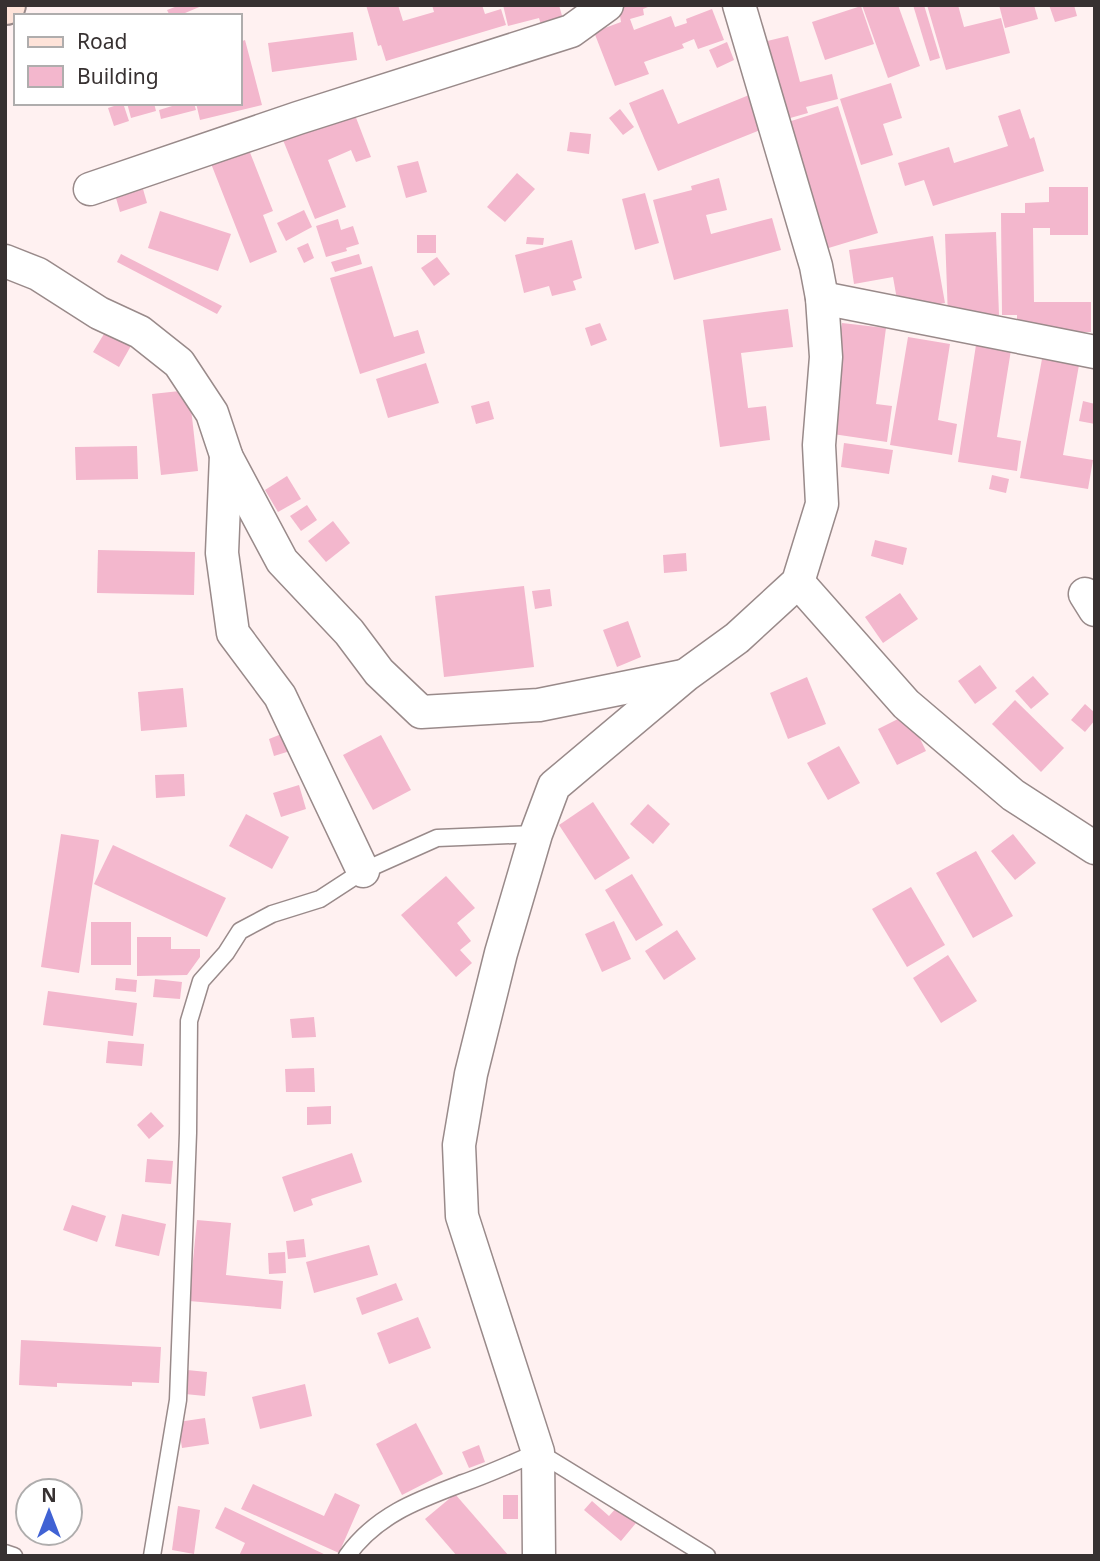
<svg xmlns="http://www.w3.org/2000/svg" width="1100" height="1561" viewBox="0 0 1100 1561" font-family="'Noto Sans',sans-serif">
  <rect width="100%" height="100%" fill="#fff1f1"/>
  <g fill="#f3b7cd">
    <polygon points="180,5 204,5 178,16 170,16 167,10"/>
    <polygon points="366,5 398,5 403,21 434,12 432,5 482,5 485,14 501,9 506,25 386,61 381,45 378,46"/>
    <polygon points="503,5 559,5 564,23 542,28 539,18 508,26"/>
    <polygon points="613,5 653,5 643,9 644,15 630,19 634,30 671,16 675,27 687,23 686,19 712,9 724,40 698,49 694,39 682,44 684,48 644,62 649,74 615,86 594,32 621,22 620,16 616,17"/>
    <polygon points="862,5 898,5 920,66 888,78"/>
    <polygon points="913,5 924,5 940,58 930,61"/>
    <polygon points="927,5 958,5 964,27 1001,18 1010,53 946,70"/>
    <polygon points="999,5 1034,5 1038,19 1005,28"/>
    <polygon points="1049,5 1074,5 1077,16 1055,22"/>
    <polygon points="861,6 874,44 825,60 812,22"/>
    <polygon points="353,32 357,60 272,72 268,43"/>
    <polygon points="788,36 800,82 832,74 838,99 806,107 808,113 776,122 755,44"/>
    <polygon points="245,40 262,105 200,120 196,103 240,103 240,42"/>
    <polygon points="727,42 734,60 717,68 709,50"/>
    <polygon points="891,83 902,118 883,124 893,155 861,165 840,99"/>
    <polygon points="663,89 678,124 754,93 768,127 658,171 629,103"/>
    <polygon points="123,103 129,121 114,126 108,108"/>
    <polygon points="127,103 154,103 156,111 131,118"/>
    <polygon points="182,103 194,103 196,110 161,119 159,110"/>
    <polygon points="838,106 878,233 822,250 782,124"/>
    <polygon points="620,109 634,127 623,135 609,118"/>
    <polygon points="1020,109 1030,139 1034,137 1044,171 933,206 924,180 905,186 898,163 949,147 954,163 1008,146 998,116"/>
    <polygon points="355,115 371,157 356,162 351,150 328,160 346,207 315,219 283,140"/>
    <polygon points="570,132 591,134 589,154 567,151"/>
    <polygon points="249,150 273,211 263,215 277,252 250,263 210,161"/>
    <polygon points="418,161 427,192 406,198 397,166"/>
    <polygon points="517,173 535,189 505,222 487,207"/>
    <polygon points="719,178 727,210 706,215 711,234 772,218 781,250 674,280 653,200 692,190 691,186"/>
    <polygon points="1049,187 1088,187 1088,235 1050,235 1050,228 1033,228 1034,302 1091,302 1091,332 1017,332 1017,315 1002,315 1001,213 1025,213 1025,203 1049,202"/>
    <polygon points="143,189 147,203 120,212 116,198"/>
    <polygon points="645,193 659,243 635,250 622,199"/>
    <polygon points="304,210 312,227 286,241 277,223"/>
    <polygon points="160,211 231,234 218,271 148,248"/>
    <polygon points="338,219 341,230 353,226 359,244 346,248 347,251 326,257 316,226"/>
    <polygon points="996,232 999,315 948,317 945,234"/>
    <rect x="417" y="235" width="19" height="18"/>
    <polygon points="933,236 945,303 899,311 893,277 854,284 849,250"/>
    <polygon points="527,237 544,238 543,245 526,244"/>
    <polygon points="572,240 582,278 573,281 576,290 552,296 549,286 524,293 515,255"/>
    <polygon points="308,243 314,258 304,263 297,248"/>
    <polygon points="121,254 222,306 217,314 117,262"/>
    <polygon points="359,254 362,264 335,272 331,262"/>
    <polygon points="437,257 450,274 434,286 421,268"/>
    <polygon points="372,266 394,337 418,330 425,353 360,374 330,278"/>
    <polygon points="788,309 793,347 741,353 748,408 766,406 770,440 720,447 703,320"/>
    <polygon points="600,323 607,340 591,346 585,328"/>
    <polygon points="842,323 886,328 876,404 892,406 887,442 826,433"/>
    <polygon points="107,329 132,344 119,367 93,352"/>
    <polygon points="908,337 950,344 938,420 957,424 952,455 890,445"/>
    <polygon points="976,345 1011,350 997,437 1021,441 1017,471 958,462"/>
    <polygon points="1042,359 1079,365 1063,455 1093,460 1088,489 1020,478"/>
    <polygon points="426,363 439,403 388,418 376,379"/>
    <polygon points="189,390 198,471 161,475 152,394"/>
    <polygon points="489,401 494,419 476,424 471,406"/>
    <polygon points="1083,401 1095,404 1095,424 1079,421"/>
    <polygon points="844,443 893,450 889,474 841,467"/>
    <polygon points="137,446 138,479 76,480 75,447"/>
    <polygon points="992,475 1009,479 1006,493 989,489"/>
    <polygon points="287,476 301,499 278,512 265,490"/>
    <polygon points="307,505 317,520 301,531 290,516"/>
    <polygon points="333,521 350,543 326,562 308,541"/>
    <polygon points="875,540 907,548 903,565 871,556"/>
    <polygon points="98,550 195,552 194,595 97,593"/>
    <polygon points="686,553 687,571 664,573 663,555"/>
    <polygon points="524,586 534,667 444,677 435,596"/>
    <polygon points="550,589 552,606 535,609 532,591"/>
    <polygon points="900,593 918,619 883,643 865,617"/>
    <polygon points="628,621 641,657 617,667 603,630"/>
    <polygon points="980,665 997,688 975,704 958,681"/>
    <polygon points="1033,676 1049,694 1031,709 1015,691"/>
    <polygon points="807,677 826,724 788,739 770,693"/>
    <polygon points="183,688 187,727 141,731 138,692"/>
    <polygon points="1015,700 1064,748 1041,772 992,724"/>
    <polygon points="1085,704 1095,713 1095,720 1085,732 1071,720"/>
    <polygon points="908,714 926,751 897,765 878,729"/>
    <polygon points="284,733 290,751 274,756 269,739"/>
    <polygon points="381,735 411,790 373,810 343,755"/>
    <polygon points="839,746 860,783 828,800 807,763"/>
    <polygon points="184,774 185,796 156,798 155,775"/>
    <polygon points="299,785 306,809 281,817 273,793"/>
    <polygon points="593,802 630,858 595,880 559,825"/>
    <polygon points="648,804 670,824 653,844 630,824"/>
    <polygon points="246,814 289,837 272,869 229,846"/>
    <polygon points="61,834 99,840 79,973 41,967"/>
    <polygon points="1013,834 1036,863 1015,880 991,851"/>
    <polygon points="113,845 226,898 207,937 94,884"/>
    <polygon points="976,851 1013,916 973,938 936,873"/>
    <polygon points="632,874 663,925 636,941 605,890"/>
    <polygon points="446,876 475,908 457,923 471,941 460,950 472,963 456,977 401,915"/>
    <polygon points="911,887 945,945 907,967 872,909"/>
    <polygon points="614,921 631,959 602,972 585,934"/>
    <rect x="91" y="922" width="40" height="43"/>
    <polygon points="677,930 696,959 664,980 645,951"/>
    <polygon points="137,937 171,937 171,949 200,949 200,957 187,975 137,976"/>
    <polygon points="948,955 977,1001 941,1023 913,978"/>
    <polygon points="116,978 137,980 136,992 115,990"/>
    <polygon points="155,979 182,982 180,999 153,997"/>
    <polygon points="48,991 137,1003 133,1036 43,1025"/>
    <polygon points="314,1017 316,1037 292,1038 290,1019"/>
    <polygon points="108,1041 144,1044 142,1066 106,1063"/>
    <polygon points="314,1068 315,1092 286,1092 285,1069"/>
    <polygon points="331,1106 331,1124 307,1125 307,1107"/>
    <polygon points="151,1112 164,1126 149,1139 137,1125"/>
    <polygon points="352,1153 362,1182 311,1199 313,1205 294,1212 282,1177"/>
    <polygon points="147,1159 173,1161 171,1184 145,1182"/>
    <polygon points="72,1205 106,1216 97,1242 63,1230"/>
    <polygon points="122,1214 166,1224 159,1256 115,1246"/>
    <polygon points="197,1220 231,1223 226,1275 283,1281 281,1309 189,1301"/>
    <polygon points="304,1239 306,1257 288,1259 286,1241"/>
    <polygon points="369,1245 378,1275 314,1293 306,1262"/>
    <polygon points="285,1252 286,1273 269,1274 268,1253"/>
    <polygon points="396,1283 403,1300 362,1315 356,1298"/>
    <polygon points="418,1317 431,1348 389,1364 377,1333"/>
    <polygon points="21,1340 161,1347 159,1383 132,1382 132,1386 57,1383 57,1387 19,1385"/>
    <polygon points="187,1370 207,1372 205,1396 185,1394"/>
    <polygon points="305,1384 312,1416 260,1429 252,1397"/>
    <polygon points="205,1418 209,1444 182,1448 178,1422"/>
    <polygon points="416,1423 443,1474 402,1495 376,1444"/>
    <polygon points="479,1445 485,1462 469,1468 462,1452"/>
    <polygon points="253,1484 324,1516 335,1493 360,1505 339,1553 241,1509"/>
    <polygon points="455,1494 509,1556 457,1556 425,1519"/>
    <rect x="503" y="1495" width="15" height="24"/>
    <polygon points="592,1501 609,1516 617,1507 636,1523 621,1541 584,1510"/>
    <polygon points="178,1506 200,1510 194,1554 172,1550"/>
    <polygon points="225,1507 328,1556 239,1556 245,1543 215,1528"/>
  </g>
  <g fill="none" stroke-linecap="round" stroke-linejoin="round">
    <g stroke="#998a8a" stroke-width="19">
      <g id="service">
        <polyline points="5,1553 14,1556"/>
        <polyline points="152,1556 178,1400 188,1133 189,1021 201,981 226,953 240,931 272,914 320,899 363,871 437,838 536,834"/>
        <path d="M 347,1556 C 376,1515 418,1500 463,1483 C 489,1474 513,1463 538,1452 L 707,1556"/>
      </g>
    </g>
    <g stroke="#998a8a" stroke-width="35">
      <g id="minor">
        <polyline points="90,189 298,118 571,31 607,5"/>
        <polyline points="5,261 38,274 99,313 140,332 179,363 212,413 226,455 222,553 233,633 280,696 363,871"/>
        <polyline points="822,298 1095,352"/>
        <polyline points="226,456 282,561 349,632 379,672 421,712 539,705 683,676"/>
        <polyline points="798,582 906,704 1013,795 1095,848"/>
        <polyline points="1085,594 1095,610"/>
        <polyline points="539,1556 538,1452 462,1216 459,1145 471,1074 501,953 536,834 554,786 686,675 737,638 798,582 822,504 819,445 826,357 822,298 816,266 739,5"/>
      </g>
    </g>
    <g stroke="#998a8a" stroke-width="42">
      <polyline id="secondary" points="5,5 6,5"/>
    </g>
    <use href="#service" stroke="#fff" stroke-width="16"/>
    <use href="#minor" stroke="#fff" stroke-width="32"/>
    <use href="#secondary" stroke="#fee3d9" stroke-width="38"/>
  </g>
  <rect width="1100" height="1561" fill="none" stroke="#373131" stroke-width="14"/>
  <rect x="14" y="14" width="228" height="91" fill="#ffffff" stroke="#afadad" stroke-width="2"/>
  <rect x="28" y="37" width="35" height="10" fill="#fee3d9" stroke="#afadad" stroke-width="2"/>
  <text x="77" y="49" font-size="21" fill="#373131">Road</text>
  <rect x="28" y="66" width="35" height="21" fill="#f3b7cd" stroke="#afadad" stroke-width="2"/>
  <text x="77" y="84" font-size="21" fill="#373131">Building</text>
  <g transform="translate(49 1512)"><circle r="33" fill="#ffffff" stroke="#afadad" stroke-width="2"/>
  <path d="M0-5L12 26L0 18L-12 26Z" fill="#4062d4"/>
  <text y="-10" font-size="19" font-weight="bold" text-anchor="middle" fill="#373131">N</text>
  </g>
</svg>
